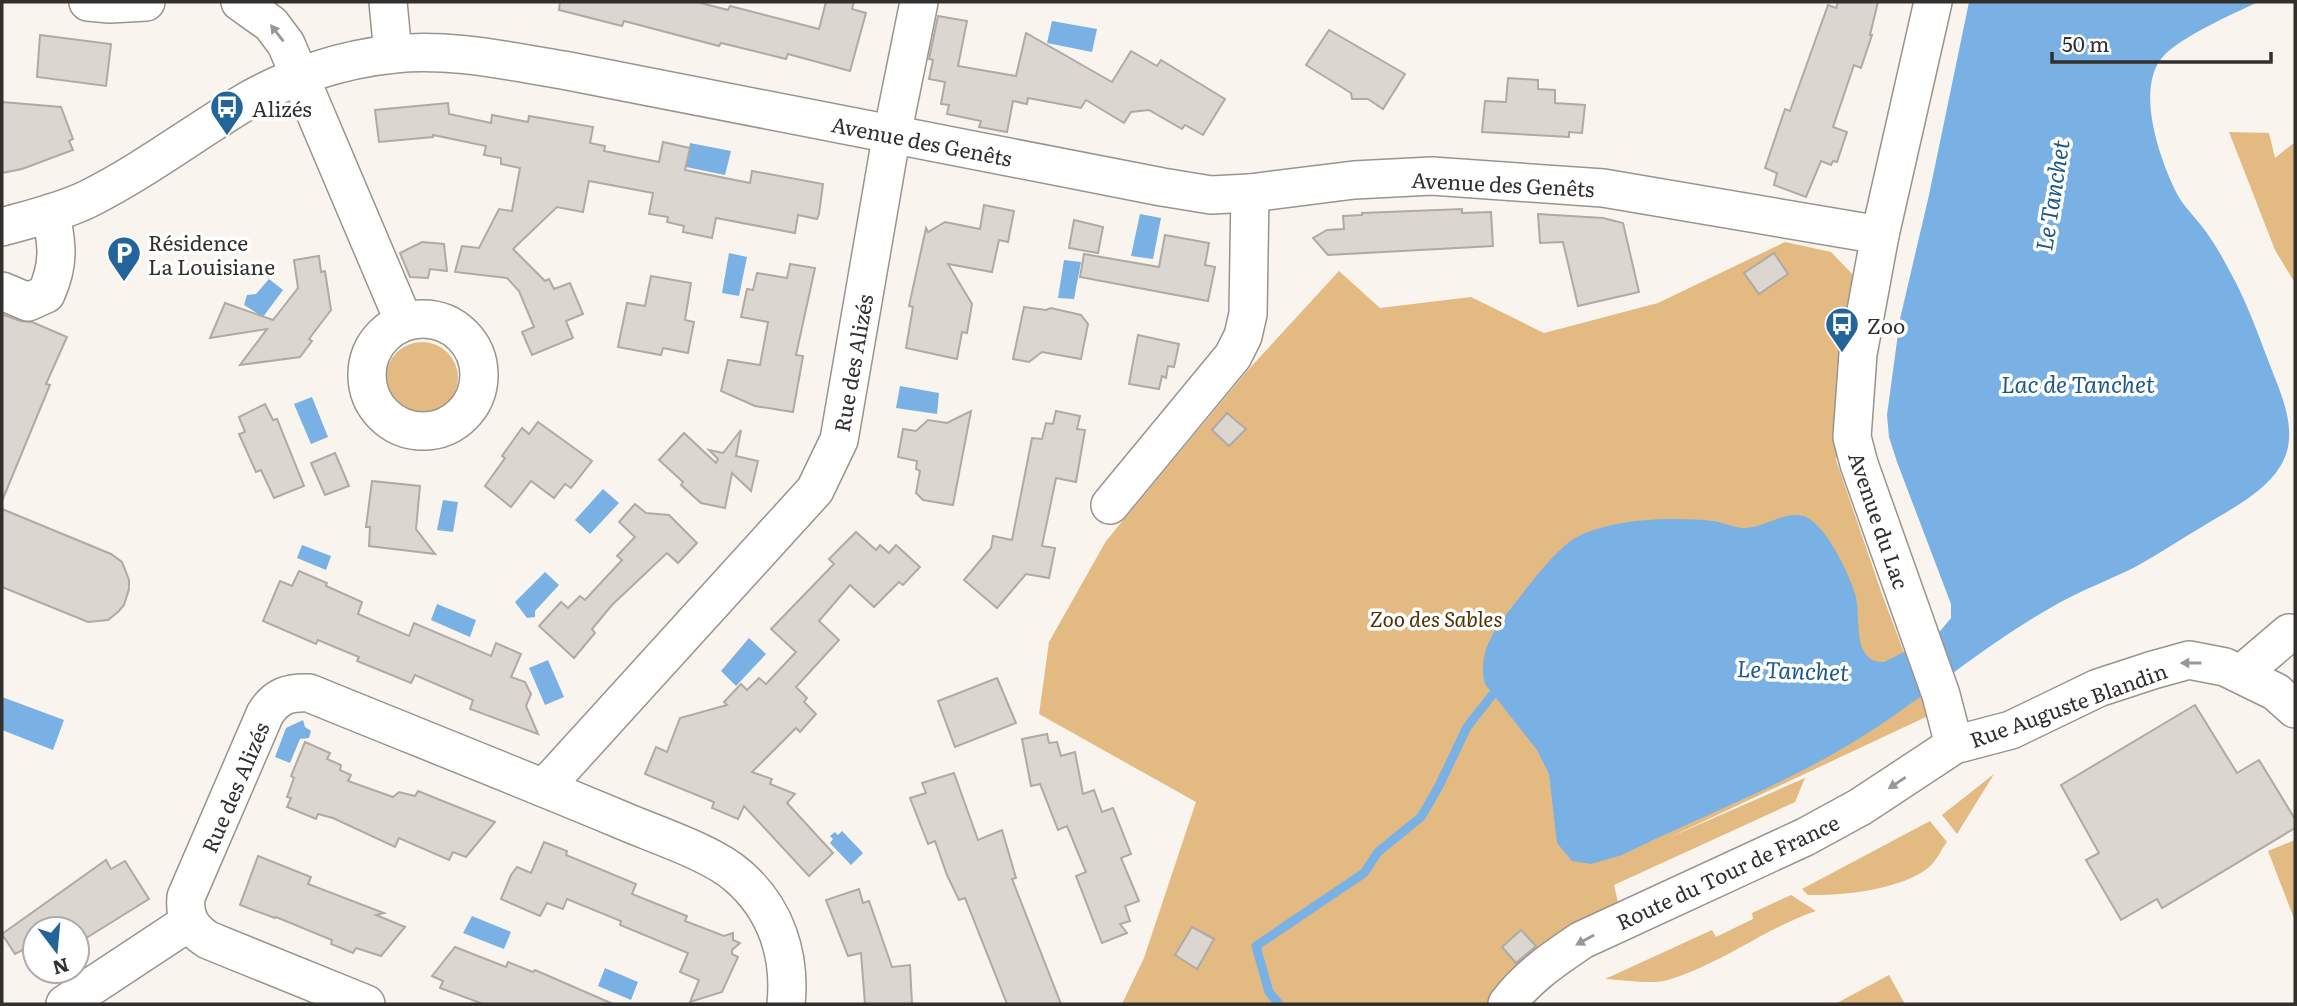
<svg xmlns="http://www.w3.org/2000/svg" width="2297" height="1006" viewBox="0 0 2297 1006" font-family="Literata,serif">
  <rect width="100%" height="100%" fill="#f9f4ed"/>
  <g fill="#e4ba83">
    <polygon points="2229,132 2269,133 2275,158 2295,142 2295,283 2275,250"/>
    <polygon points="1785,242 1831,252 1858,280 1836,460 1882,594 1928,716 1668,838 1805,778 1795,802 1614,885 1620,911 1494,1004 1122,1004 1144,958 1196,802 1039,714 1049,642 1106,541 1248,370 1339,271 1380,308 1471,297 1544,333 1658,303"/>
    <circle cx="422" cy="378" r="36"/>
    <polygon points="1994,774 1957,834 1942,815"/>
    <path d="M 1930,821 L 1947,842 C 1941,850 1936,862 1928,868 C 1900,890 1841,896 1808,895 L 1802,889 Z"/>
    <polygon points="2295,840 2295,921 2268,851"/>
    <path d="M 1791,895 L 1816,911 C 1763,929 1719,966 1664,981 C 1649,984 1622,980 1605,979 L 1712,930 L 1716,937 L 1753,919 L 1752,913 Z"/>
    <polygon points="1889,975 1905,1004 1835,1004"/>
  </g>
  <g fill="#79b1e5">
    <path d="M 1969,2 L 2258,2 C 2233,14 2177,38 2161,59 C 2136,92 2160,159 2176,192 C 2183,206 2195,217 2204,229 C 2216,245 2226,264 2235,281 C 2250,310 2261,342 2273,373 C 2283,398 2296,430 2285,457 C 2272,489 2234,507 2205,525 C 2183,538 2160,553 2137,566 C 2112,579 2084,589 2059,603 C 1987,642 1925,698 1855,741 C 1782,786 1700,817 1622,855 L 1591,864 L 1572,861 L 1557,843 L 1549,774 L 1537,750 L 1485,684 C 1477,654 1494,629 1512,607 C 1527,588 1556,548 1577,537 C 1615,518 1671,517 1713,521 C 1723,522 1734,528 1744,528 C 1765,528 1786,509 1806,517 C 1826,525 1851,577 1856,597 C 1859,612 1857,630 1861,645 C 1865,656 1872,663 1884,662 L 1936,636 L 1951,618 L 1951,604 L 1897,462 L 1889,437 L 1887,415 L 1900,319 L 1929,195 Z"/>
    <polygon points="1052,21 1097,29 1092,52 1047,43"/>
    <polygon points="690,143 731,151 725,175 686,167"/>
    <polygon points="1140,214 1161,218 1153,259 1131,256"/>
    <polygon points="729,253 747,257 739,296 722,293"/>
    <polygon points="1064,260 1081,262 1074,299 1058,298"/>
    <polygon points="269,279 283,290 263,317 244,305 247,295 256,294"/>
    <polygon points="900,386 939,393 937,414 896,408"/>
    <polygon points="312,397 328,437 311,444 294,404"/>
    <polygon points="603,489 619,503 590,534 575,520"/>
    <polygon points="443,500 458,502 453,532 437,530"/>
    <polygon points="302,545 331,556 326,570 297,558"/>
    <polygon points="545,572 559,585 535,611 535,617 527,618 515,602"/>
    <polygon points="437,604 476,620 470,637 431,620"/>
    <polygon points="749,638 766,654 736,686 721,671"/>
    <polygon points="548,660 564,697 545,705 529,668"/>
    <polygon points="2,697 64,720 53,750 2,730"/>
    <polygon points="303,720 305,727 311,731 309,738 300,739 290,763 275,757 286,728"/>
    <polygon points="842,831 863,853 851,865 830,843 833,839 830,836 835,832 838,835"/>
    <polygon points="472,916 511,932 504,949 463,933"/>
    <polygon points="605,968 638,982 631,1000 598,986"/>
  </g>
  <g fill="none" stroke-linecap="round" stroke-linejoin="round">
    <polyline stroke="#79b1e5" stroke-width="9" points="1279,1004 1269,992 1256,946 1364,873 1378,852 1421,817 1439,786 1467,727 1500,685"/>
  </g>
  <g fill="#dbd6cf" stroke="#afaaa4" stroke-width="2">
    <polygon points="560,2 697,2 728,10 730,6 819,29 826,2 854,2 852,9 866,13 850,71 788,54 786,59 721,43 719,46 624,21 622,26 559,10"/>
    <polygon points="1838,2 1878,2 1870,35 1872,35 1861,68 1854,65 1833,127 1847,132 1837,162 1833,161 1831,165 1821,161 1806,197 1774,185 1777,173 1765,168 1785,109 1790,111 1828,5 1836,8"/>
    <polygon points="938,16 967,21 958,66 1016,76 1026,33 1112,82 1131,51 1157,66 1161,60 1225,99 1203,135 1185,125 1182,129 1149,110 1131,112 1124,123 1086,100 1081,108 1028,98 1027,104 1013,101 1007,132 979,127 981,121 947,114 949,105 941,104 945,82 929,79 933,60 929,59"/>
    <polygon points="1329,30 1405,74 1383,109 1368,99 1352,99 1351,93 1306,65"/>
    <polygon points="40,35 111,44 106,86 37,77"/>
    <polygon points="1508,78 1538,80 1538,89 1555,90 1555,103 1585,105 1582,133 1569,132 1569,137 1482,132 1485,101 1506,102"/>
    <polygon points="2,102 61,107 73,139 69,141 73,150 22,169 2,173"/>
    <polygon points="448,103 449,114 491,123 492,115 528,122 529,116 593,127 590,143 605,146 604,151 659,162 663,142 690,148 685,170 750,183 752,171 823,184 819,214 817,219 798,215 795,233 716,218 712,238 683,232 684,226 667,222 668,217 649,214 653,193 589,181 583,212 557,207 513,249 545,281 549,279 554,289 570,283 583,314 566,321 573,338 532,355 522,332 534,327 519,291 507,278 455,272 462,246 479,248 499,209 512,211 520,168 501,164 501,158 484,155 486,146 433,135 433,137 379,142 375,110"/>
    <polygon points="984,205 1014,211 1008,242 999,240 992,272 948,264 972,304 967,333 962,332 957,359 906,348 913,307 909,306 926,228 928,232 945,222 980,229"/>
    <polygon points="1462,209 1462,213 1491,212 1493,246 1328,255 1313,238 1327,230 1344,229 1343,216 1362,215 1362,213"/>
    <polygon points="1538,214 1603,218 1623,223 1639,292 1578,306 1563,242 1540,243"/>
    <polygon points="1074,220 1103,227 1098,253 1069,248"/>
    <polygon points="1165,235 1209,243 1205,265 1215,267 1208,301 1080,277 1084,254 1159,267"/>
    <polygon points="422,242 444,244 447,271 430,269 428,278 410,277 400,253"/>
    <polygon points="1774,253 1788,274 1759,294 1744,273"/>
    <polygon points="319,256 321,272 325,271 331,310 309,339 312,341 300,357 240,365 267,329 210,338 225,303 273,320 298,288 294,260"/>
    <polygon points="790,264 815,268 796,355 803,356 793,412 755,406 721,391 728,360 760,365 768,322 741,317 747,289 753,290 757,273 787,278"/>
    <polygon points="651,276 691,283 685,320 694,322 688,353 663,348 661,355 618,347 627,303 645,306"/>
    <polygon points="1024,307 1046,310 1051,308 1081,315 1088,324 1081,359 1042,352 1029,362 1013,359"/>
    <polygon points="2,314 20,321 32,322 67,337 46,384 50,385 2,501"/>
    <polygon points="1138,335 1179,344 1174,367 1168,366 1166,378 1162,376 1159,389 1129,384"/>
    <polygon points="265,404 273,420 277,419 304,486 274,498 261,470 256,472 239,434 245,432 239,417"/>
    <polygon points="971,411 953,505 923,500 916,493 920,471 916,469 917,461 898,457 903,429 916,431 928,420 947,423"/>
    <polygon points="1056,411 1080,416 1077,429 1085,430 1076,482 1056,478 1042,546 1055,548 1049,578 1026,574 997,608 964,580 991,548 993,536 1012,540 1032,438 1042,439 1046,423 1053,424"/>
    <polygon points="1227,413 1246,429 1229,446 1212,430"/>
    <polygon points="538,422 592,461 571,488 565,484 554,498 531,481 511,507 485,486 505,458 502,456 522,428 529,434"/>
    <polygon points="741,430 736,456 758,461 751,491 732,473 725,508 701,503 681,485 683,482 659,460 684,433 716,463 718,459 709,450 723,453"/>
    <polygon points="335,453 349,486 325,495 311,463"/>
    <polygon points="372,481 420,486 416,529 435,554 369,546 370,527 366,527"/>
    <polygon points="635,504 646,513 669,515 697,543 678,563 667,553 612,605 592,629 595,633 574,658 539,626 561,602 568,608 580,596 585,600 622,560 617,556 635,537 619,522"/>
    <polygon points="2,509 111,554 122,562 129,580 129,589 124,605 118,612 108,620 88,622 2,587"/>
    <polygon points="856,532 876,550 880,545 889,553 896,545 920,567 903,585 899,582 874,607 850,585 819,621 839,640 796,687 807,698 804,702 816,714 800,732 796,728 752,772 772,779 770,784 795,794 787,803 833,853 809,876 744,806 738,819 712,808 714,802 645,774 656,747 667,752 680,718 727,705 724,702 741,684 747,690 759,678 766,684 796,652 771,629 834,564 829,559"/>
    <polygon points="299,571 327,583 326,586 362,602 358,614 409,636 414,623 491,656 496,643 521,654 511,677 525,682 531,694 526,706 538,734 470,709 473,700 415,675 411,683 357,661 359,657 318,640 316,644 263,621 280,581 292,586"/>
    <polygon points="997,678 1016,723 955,747 938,701"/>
    <polygon points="2195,705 2237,773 2259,760 2295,819 2295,828 2162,908 2157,899 2121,920 2086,860 2099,853 2061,785"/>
    <polygon points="1047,734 1049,743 1057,742 1061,756 1075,752 1083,794 1094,790 1102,812 1113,808 1131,854 1121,858 1139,901 1125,906 1130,921 1120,924 1127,933 1102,943 1076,876 1086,872 1067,826 1058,830 1040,784 1031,786 1022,739"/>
    <polygon points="305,742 330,753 327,759 341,765 340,770 351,775 348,781 393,797 399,792 415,796 418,791 495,822 466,857 453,852 449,860 399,838 395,847 333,818 318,814 316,819 287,807 291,798 287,797 294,778 291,776"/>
    <polygon points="954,773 978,840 1002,830 1016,878 1012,879 1061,1004 1007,1004 965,898 959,900 947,875 935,841 928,844 910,798 926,793 922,783"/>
    <polygon points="544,842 567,851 566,855 636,884 632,894 687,916 685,921 724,936 733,933 733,940 740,943 732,950 732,954 738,957 722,992 690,1002 699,980 680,972 688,953 620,925 621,921 567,899 563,909 547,903 540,916 501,899 511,875 517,867 531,873"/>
    <polygon points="258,856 311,877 308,884 384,913 376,915 405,927 381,956 356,948 353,953 331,944 332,940 276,917 275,918 240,905"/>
    <polygon points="106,860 111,869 125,861 149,899 78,943 77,929 35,929 35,944 15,954 2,934"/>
    <polygon points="859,889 863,903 869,901 892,967 910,965 912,1004 865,1004 861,953 848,956 826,900"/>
    <polygon points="1192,927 1214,939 1197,969 1175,955"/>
    <polygon points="1521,930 1536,946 1516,963 1502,947"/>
    <polygon points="455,947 506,967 508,962 533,972 535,970 613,1004 483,1004 440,988 443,981 432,976"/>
  </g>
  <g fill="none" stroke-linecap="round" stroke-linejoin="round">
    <g stroke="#99948e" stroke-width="40">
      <g id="minor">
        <polyline points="88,2 110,4 146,2"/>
        <polyline points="240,2 271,24 286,44 404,322"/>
        <polyline points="388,2 393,54"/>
        <polyline points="1933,2 1880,235 1858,354 1852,437 1859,464 1941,695 1954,745"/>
        <path d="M 2,227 C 30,219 61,212 88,199 C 142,172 191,135 242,104 C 287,77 342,59 394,54 C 450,48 507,61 563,70 L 1162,187 L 1211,195 L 1250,193 L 1354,180 L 1432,176 L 1603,188 L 1880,235"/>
        <path d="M 2,291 L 28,302 L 46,294 C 60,263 57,245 51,213"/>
        <circle cx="423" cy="375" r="56"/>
        <polyline points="1110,505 1233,356 1243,336 1248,314 1250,193"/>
        <polyline points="2241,674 2289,633"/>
        <polyline points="544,788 815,490 839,440 889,150 919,2"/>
        <polyline points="65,1004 189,922"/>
        <path d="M 366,1004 L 208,940 C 191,929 184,917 186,897 L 265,714 C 276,696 289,692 309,693 C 412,735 516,776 619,819 C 653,834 711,852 738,876 C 776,909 791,955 786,1004"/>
        <path d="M 1507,1004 C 1527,977 1555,958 1582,940 L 1805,837 L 1860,807 L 1954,745 L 2011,730 L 2098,688 L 2153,670 L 2189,660 L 2225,667 L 2276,692 L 2295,709"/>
      </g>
    </g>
    <use href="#minor" stroke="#fff" stroke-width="37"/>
  </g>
  <defs><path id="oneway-solid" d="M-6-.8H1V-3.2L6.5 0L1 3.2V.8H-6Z" transform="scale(1.75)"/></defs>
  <g fill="#989896">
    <use href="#oneway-solid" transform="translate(277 33) rotate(-128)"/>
    <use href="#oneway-solid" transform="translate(2191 663) rotate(180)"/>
    <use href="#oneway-solid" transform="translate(1897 783) rotate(146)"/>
    <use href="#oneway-solid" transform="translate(1585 940) rotate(151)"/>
  </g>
  <defs>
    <g id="bus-pin" transform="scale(1.75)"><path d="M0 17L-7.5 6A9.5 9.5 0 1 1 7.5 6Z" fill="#23649a" stroke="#fff"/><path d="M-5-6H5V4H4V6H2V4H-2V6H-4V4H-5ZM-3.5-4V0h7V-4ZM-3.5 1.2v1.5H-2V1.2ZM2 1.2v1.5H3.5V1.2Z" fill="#fff"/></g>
    <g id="parking-pin" transform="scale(1.75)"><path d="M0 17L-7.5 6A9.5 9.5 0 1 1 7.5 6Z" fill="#23649a" stroke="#fff"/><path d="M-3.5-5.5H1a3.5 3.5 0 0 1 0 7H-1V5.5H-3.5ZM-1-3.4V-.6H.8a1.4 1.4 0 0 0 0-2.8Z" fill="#fff"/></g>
  </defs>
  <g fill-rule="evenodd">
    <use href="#bus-pin" x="227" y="107"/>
    <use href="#parking-pin" x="124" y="253"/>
    <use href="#bus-pin" x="1842" y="324"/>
  </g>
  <g text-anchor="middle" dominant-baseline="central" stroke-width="7" stroke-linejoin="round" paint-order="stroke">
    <g font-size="21" fill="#32302d" stroke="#fff" text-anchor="start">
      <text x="252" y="107">Alizés</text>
      <text x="148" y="241">Résidence<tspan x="148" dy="24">La Louisiane</tspan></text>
      <text x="1867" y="324">Zoo</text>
    </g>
    <g font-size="21" fill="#32302d" stroke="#fff">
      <text transform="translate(922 140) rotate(11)">Avenue des Genêts</text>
      <text transform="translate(1503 183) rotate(3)">Avenue des Genêts</text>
      <text transform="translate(852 363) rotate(-80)">Rue des Alizés</text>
      <text transform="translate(1880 520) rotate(71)">Avenue du Lac</text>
      <text transform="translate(2068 704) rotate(-20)">Rue Auguste Blandin</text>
      <text transform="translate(234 787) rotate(-67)">Rue des Alizés</text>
      <text transform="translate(1727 871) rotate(-25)">Route du Tour de France</text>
    </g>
    <g font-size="21" font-style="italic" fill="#503100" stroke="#fff">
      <text x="1436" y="617">Zoo des Sables</text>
    </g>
    <g font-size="23" font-style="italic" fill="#1c5888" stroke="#fff">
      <text transform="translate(2051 195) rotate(-81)">Le Tanchet</text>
      <text x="2078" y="383">Lac de Tanchet</text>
      <text transform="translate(1793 669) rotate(2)">Le Tanchet</text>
    </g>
  </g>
  <rect width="2297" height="1006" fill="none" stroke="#32302d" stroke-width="7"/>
  <g transform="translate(56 950) rotate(164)"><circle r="33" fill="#ffffff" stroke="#adacab" stroke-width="2"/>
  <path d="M0-5L12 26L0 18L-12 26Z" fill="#23649a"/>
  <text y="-10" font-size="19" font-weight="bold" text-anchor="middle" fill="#32302d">N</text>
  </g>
  <path d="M2052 52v10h219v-10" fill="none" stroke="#32302d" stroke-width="3.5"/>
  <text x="2062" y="52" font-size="21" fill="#32302d" stroke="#ffffff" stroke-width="5" paint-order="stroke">50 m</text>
</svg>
